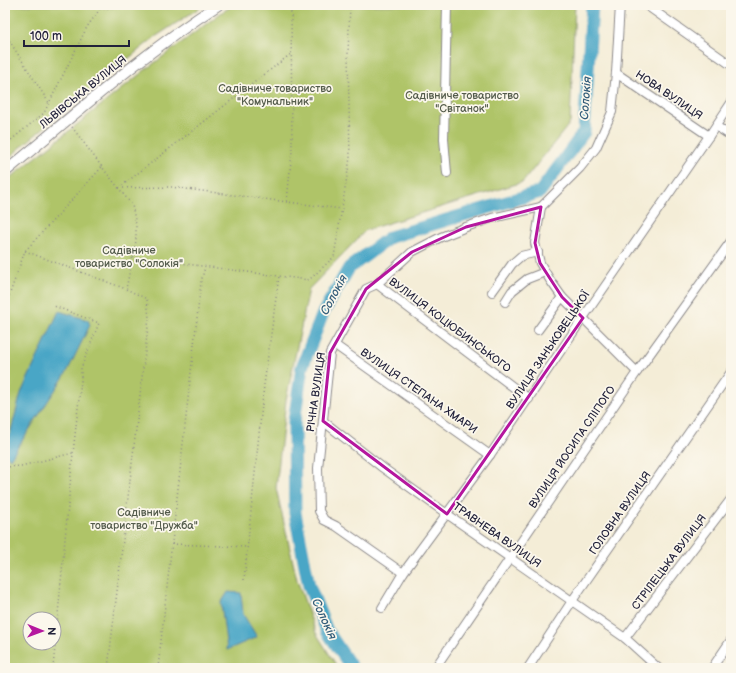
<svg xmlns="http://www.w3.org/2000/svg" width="736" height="673" viewBox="0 0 736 673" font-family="'Balsamiq Sans',sans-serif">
  <rect width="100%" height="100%" fill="#fbf7ec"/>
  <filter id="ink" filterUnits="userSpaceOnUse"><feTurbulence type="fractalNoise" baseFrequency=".025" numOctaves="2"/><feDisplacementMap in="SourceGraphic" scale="8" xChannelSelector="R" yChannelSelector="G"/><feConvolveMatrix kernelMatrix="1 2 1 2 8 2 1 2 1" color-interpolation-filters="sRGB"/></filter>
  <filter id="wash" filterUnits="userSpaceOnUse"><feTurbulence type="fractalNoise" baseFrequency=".012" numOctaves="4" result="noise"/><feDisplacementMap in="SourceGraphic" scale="16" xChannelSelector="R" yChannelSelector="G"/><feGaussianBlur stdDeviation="0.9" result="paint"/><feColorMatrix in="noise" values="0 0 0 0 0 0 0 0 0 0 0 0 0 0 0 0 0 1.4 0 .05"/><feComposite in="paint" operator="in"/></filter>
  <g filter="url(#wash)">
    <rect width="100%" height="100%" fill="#f4edd7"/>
    <g fill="#afc468" stroke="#687352" fill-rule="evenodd">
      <polygon points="5,5 204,5 155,37 61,113 5,161"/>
      <path d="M 234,5 L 575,5 L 570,123 L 523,182 L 366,230 L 309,289 L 286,400 L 276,488 L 297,580 L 316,633 L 338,668 L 5,668 L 5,182 L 145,70 L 222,12 ZM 30,619 L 54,619 L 54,643 L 30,643 Z"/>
    </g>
    <g fill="#48a6c6" stroke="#356480">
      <polygon points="59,311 88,320 90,325 67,372 10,459 5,453 21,393"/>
      <polygon points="228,592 241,593 243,614 257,637 227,650 221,603"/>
    </g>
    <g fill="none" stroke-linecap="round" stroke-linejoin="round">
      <polyline stroke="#48a6c6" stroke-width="13" points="352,668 327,631 309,586 295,513 294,422 302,367 323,313 349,268 390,237 540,192 584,132 592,5"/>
    </g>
  </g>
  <g filter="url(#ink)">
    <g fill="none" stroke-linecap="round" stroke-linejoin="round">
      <g stroke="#8b8889" stroke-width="10">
        <g id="minor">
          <polyline points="447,5 444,139 447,173"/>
          <polyline points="646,5 731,65"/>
          <polyline points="616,73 709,136"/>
          <polyline points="716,126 731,136"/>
          <polyline points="541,207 580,168 596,148 612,112 616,73 620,5"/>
          <polyline points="541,207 535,243 540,263 550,280 562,297 637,372"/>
          <polyline points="377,284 529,399"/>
          <polyline points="492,292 512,264 521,256 538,252"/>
          <polyline points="505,302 512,291 527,279 545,272"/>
          <polyline points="538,330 562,297"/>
          <polyline points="335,345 490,455"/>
          <polyline points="323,421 383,468 447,514 625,638 658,668"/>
          <polyline points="403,573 336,526 324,520 319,511 318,468 330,353 366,289 377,284 412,252 441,237 466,227 492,218 541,207"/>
          <polyline points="382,608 403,573 490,455 583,318 709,136 731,103"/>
          <polyline points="625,638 731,499"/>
          <polyline points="435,668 637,372 731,241"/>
          <polyline points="528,668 572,601 731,372"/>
          <polyline points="712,668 731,640"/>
        </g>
      </g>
      <g stroke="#8b8889" stroke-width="12">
        <path id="major" d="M 5,172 C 74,115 142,54 218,5"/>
      </g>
      <g stroke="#8b8889" stroke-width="1.5" stroke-dasharray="1 3" stroke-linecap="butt">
        <polyline points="5,34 49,103"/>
        <polyline points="72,127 102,167 132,205 136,225 136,241 126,289"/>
        <polyline points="5,145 44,113 87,27 100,9 135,5"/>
        <polyline points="119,188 171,187 342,209"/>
        <polyline points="119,188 292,53"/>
        <polyline points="287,201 292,151 291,5"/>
        <polyline points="25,251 126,289 147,299 149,318 108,668"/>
        <polyline points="133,257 309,280 334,257 350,158 348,53 350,5"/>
        <polyline points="5,307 25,251 102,167"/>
        <polyline points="5,467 21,466 73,453"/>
        <polyline points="172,544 248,547"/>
        <polyline points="244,580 264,385 279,276"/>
        <polyline points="5,667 12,668"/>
        <polyline points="53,668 73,453 81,381 81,368 99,323 54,306"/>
        <polyline points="158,668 201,282 205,267"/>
      </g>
      <use href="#minor" stroke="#fff" stroke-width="8"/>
      <use href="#major" stroke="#fff" stroke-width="10"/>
    </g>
  </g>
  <path fill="none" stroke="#b5179e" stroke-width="3" stroke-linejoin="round" d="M 541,207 L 535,243 L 540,263 L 562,297 L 583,318 L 447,514 L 323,421 L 330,353 L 366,289 L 412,252 L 466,227 Z"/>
  <g text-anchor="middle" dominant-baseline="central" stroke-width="3.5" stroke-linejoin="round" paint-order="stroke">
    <g font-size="11" fill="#535b4b" stroke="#fbf7ec">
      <text x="275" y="88">Садівниче товариство<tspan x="275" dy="13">"Комунальник"</tspan></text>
      <text x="462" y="95">Садівниче товариство<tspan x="462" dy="13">"Світанок"</tspan></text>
      <text x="129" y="250">Садівниче<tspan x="129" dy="13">товариство "Солокія"</tspan></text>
      <text x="144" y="512">Садівниче<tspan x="144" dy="13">товариство "Дружба"</tspan></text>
    </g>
    <g font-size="11" fill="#22223b" stroke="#fbf7ec">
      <text transform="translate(83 92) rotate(-39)">ЛЬВІВСЬКА ВУЛИЦЯ</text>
      <text transform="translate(669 95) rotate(34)">НОВА ВУЛИЦЯ</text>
      <text transform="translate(450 325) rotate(37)">ВУЛИЦЯ КОЦЮБИНСЬКОГО</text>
      <text transform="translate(548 350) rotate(-56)">ВУЛИЦЯ ЗАНЬКОВЕЦЬКОЇ</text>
      <text transform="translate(419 391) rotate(35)">ВУЛИЦЯ СТЕПАНА ХМАРИ</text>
      <text transform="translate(316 392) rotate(-82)">РІЧНА ВУЛИЦЯ</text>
      <text transform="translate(572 447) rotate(-56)">ВУЛИЦЯ ЙОСИПА СЛІПОГО</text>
      <text transform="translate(620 513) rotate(-55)">ГОЛОВНА ВУЛИЦЯ</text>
      <text transform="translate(497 535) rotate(35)">ТРАВНЕВА ВУЛИЦЯ</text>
      <text transform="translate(669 562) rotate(-53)">СТРІЛЕЦЬКА ВУЛИЦЯ</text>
    </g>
    <g font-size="12" font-style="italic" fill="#335d7a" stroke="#fbf7ec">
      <text transform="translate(586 98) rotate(-86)">Солокія</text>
      <text transform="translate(334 295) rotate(-62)">Солокія</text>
      <text transform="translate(324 619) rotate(65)">Солокія</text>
    </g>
  </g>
  <rect width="736" height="673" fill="none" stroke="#fbf7ec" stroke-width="20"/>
  <g transform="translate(42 631) rotate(91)"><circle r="19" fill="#fbf7ec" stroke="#a4a2a5"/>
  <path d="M0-3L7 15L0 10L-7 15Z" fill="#b5179e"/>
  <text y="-6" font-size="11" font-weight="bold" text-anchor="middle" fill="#22223b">N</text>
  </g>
  <path d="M24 40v6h105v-6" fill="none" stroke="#22223b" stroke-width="2"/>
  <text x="30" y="40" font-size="12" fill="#22223b" stroke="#fbf7ec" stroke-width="3" paint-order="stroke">100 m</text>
</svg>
